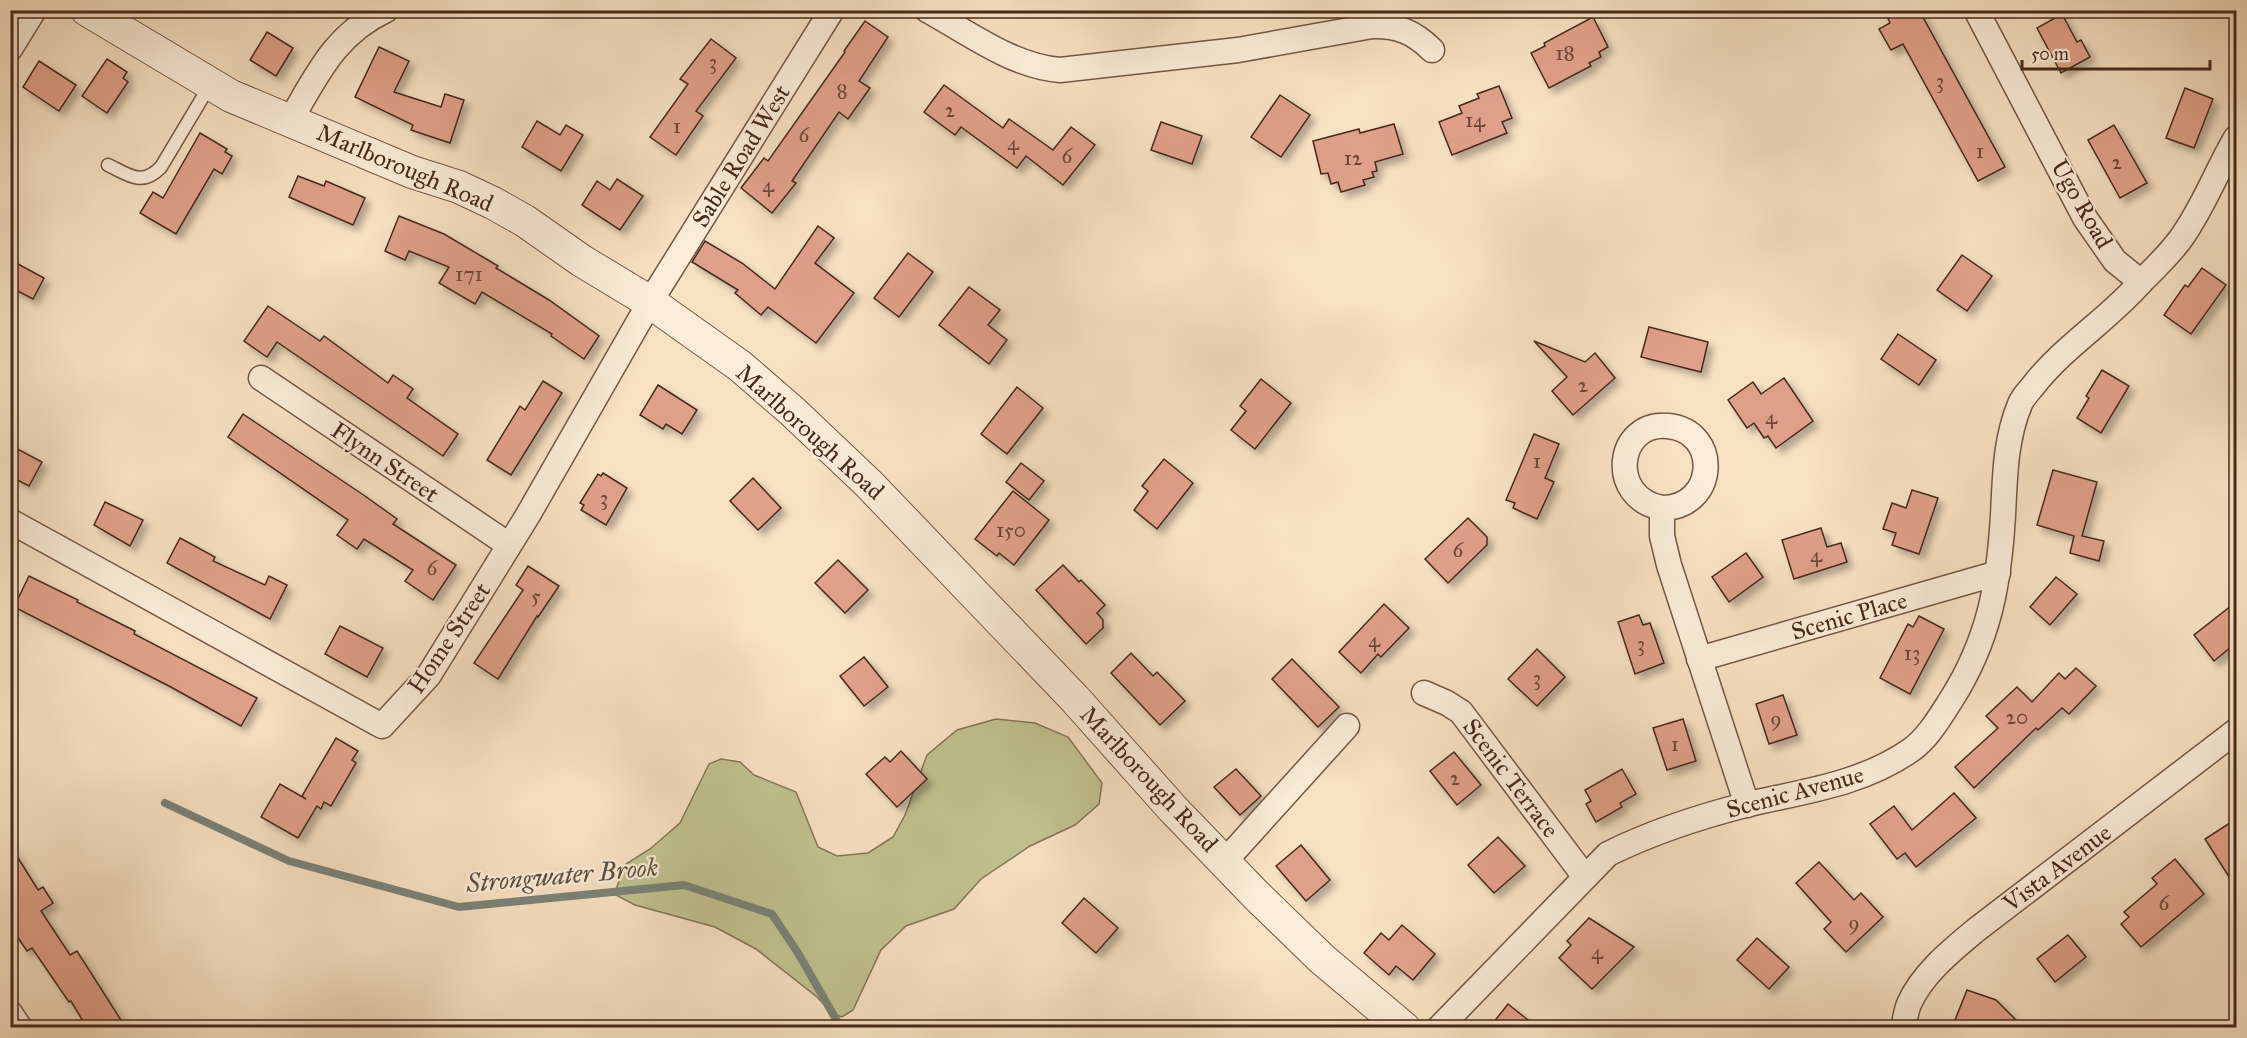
<svg xmlns="http://www.w3.org/2000/svg" width="2247" height="1038" viewBox="0 0 2247 1038" font-family="'IM FELL Great Primer',serif">
  <defs>
    <filter id="shadow"><feDropShadow dx="5.5" dy="5.5" stdDeviation="3" flood-color="#0004"/></filter>
  </defs>
  <rect width="100%" height="100%" fill="#f7e1c3"/>
  <filter id="stains"><feTurbulence type="fractalNoise" baseFrequency=".00333" numOctaves="4"/><feColorMatrix values="0 0 0 0 .2 0 0 0 0 .09 0 0 0 0 .02 0 0 0 .5 -.17"/></filter>
  <radialGradient id="worn" r=".72"><stop offset=".6" stop-color="#630" stop-opacity="0"/><stop offset="1" stop-color="#630" stop-opacity=".3"/></radialGradient>
  <polygon fill="#c1c291" stroke="#847656" stroke-width="1.5" points="996,719 1035,723 1068,737 1102,783 1099,804 1075,825 1030,846 981,879 954,909 906,926 881,950 853,1010 842,1017 833,1014 817,997 756,949 715,927 635,905 614,894 626,864 650,849 680,823 709,764 721,759 740,762 754,775 796,792 818,847 837,856 868,853 893,837 905,815 927,755 957,730"/>
  <g fill="none" stroke-linecap="round" stroke-linejoin="round">
    <polyline stroke="#7b8278" stroke-width="8" points="165,803 289,861 459,907 684,885 772,914 798,953 841,1028"/>
  </g>
  <g fill="#dfa089" stroke="#47291b" stroke-width="1.5" filter="url(#shadow)">
    <polygon points="1884,10 1919,10 2005,167 1978,181 1903,44 1891,50 1879,29 1890,23"/>
    <polygon points="2062,14 2077,42 2081,40 2090,57 2061,73 2037,28"/>
    <polygon points="1593,17 1608,47 1599,52 1601,57 1589,63 1591,66 1549,88 1531,53 1545,46 1544,43"/>
    <polygon points="865,21 888,37 859,81 870,88 848,119 839,112 792,181 796,183 772,213 741,188 764,158 768,161 845,52 844,51"/>
    <polygon points="267,32 293,48 276,76 250,60"/>
    <polygon points="711,39 736,58 696,111 703,116 676,155 650,137 688,84 680,79"/>
    <polygon points="379,47 409,61 394,92 441,107 445,94 464,100 450,143 411,130 413,125 355,97"/>
    <polygon points="107,59 127,72 123,78 128,82 107,113 82,96"/>
    <polygon points="39,61 76,85 59,111 23,87"/>
    <polygon points="944,85 1003,128 1009,119 1053,150 1071,127 1095,145 1063,185 1026,156 1017,168 961,127 955,135 924,112"/>
    <polygon points="1499,86 1512,118 1502,122 1507,133 1452,155 1439,122 1462,113 1459,106 1479,98 1477,94"/>
    <polygon points="2185,88 2213,99 2194,148 2166,138"/>
    <polygon points="1280,95 1310,115 1281,157 1251,137"/>
    <polygon points="537,121 560,135 566,125 583,135 561,171 522,147"/>
    <polygon points="1161,122 1202,136 1192,164 1151,150"/>
    <polygon points="1394,124 1403,154 1375,162 1377,171 1372,172 1374,177 1363,180 1365,185 1341,192 1338,182 1331,184 1328,173 1321,174 1313,141 1359,129 1360,133"/>
    <polygon points="2114,125 2147,183 2120,198 2088,140"/>
    <polygon points="200,133 227,149 225,152 232,156 222,174 214,169 176,234 140,213 153,192 163,198"/>
    <polygon points="298,176 324,186 326,181 365,198 353,225 289,197"/>
    <polygon points="617,179 643,196 620,230 582,205 597,181 610,190"/>
    <polygon points="399,216 444,234 498,266 496,268 549,300 599,336 584,359 551,336 552,334 482,292 475,304 439,283 449,267 409,251 405,260 385,251"/>
    <polygon points="818,226 834,238 815,263 854,293 816,343 768,307 761,315 735,293 738,290 692,262 705,241 742,263 775,289"/>
    <polygon points="908,253 933,272 899,317 874,298"/>
    <polygon points="1962,255 1992,276 1967,311 1937,290"/>
    <polygon points="18,264 44,278 33,299 10,287 10,278"/>
    <polygon points="2202,268 2226,285 2191,334 2164,315 2185,285 2188,287"/>
    <polygon points="969,287 1000,310 988,325 1007,340 989,364 939,325"/>
    <polygon points="268,306 320,341 324,336 388,383 393,375 413,389 407,398 458,434 443,456 277,342 267,357 244,341"/>
    <polygon points="1649,327 1708,342 1701,372 1641,357"/>
    <polygon points="1898,334 1936,360 1919,385 1881,359"/>
    <polygon points="1534,341 1585,362 1595,353 1615,378 1573,415 1552,391 1567,377"/>
    <polygon points="2102,370 2129,386 2101,433 2077,418 2089,398 2086,396"/>
    <polygon points="1784,378 1813,421 1776,448 1768,436 1764,438 1754,423 1747,428 1728,400 1753,382 1761,394"/>
    <polygon points="1261,379 1291,403 1255,449 1231,430 1246,411 1240,406"/>
    <polygon points="543,381 562,393 511,475 487,460 520,406 525,410"/>
    <polygon points="658,385 697,410 682,434 666,424 663,429 640,415"/>
    <polygon points="1017,387 1043,408 1007,454 981,434"/>
    <polygon points="243,414 365,496 397,519 393,524 456,565 433,600 405,581 413,570 364,539 357,549 337,535 348,520 228,437"/>
    <polygon points="1534,434 1559,444 1545,478 1554,482 1537,519 1513,508 1515,503 1506,500"/>
    <polygon points="10,445 42,462 29,486 10,476"/>
    <polygon points="1164,459 1193,483 1157,529 1134,510 1148,491 1142,486"/>
    <polygon points="1021,463 1044,481 1029,500 1006,482"/>
    <polygon points="2053,470 2097,482 2082,536 2104,541 2099,561 2070,553 2074,536 2037,525"/>
    <polygon points="603,473 627,488 606,525 581,510 584,505 580,503 598,474 601,476"/>
    <polygon points="753,478 781,508 758,530 730,501"/>
    <polygon points="1912,490 1938,498 1919,554 1892,545 1896,533 1883,529 1892,503 1906,508"/>
    <polygon points="1013,491 1049,520 1014,565 999,553 997,556 975,539"/>
    <polygon points="105,502 143,520 130,546 94,525"/>
    <polygon points="1468,518 1487,537 1487,545 1448,583 1425,559"/>
    <polygon points="1821,528 1827,547 1841,543 1847,562 1794,579 1782,540"/>
    <polygon points="180,538 215,557 213,561 265,585 269,576 287,585 270,619 167,563"/>
    <polygon points="1746,553 1763,577 1729,602 1712,577"/>
    <polygon points="838,560 868,590 845,613 815,583"/>
    <polygon points="1063,565 1079,582 1081,580 1105,605 1097,613 1103,620 1103,628 1086,644 1036,590"/>
    <polygon points="528,566 559,586 538,617 537,616 498,679 474,663 523,590 516,585"/>
    <polygon points="29,576 78,600 77,602 135,631 134,634 257,698 241,726 169,686 14,607"/>
    <polygon points="2056,577 2077,594 2050,625 2030,607"/>
    <polygon points="2236,602 2236,643 2214,661 2194,635"/>
    <polygon points="1384,604 1409,628 1381,657 1378,654 1361,673 1339,652"/>
    <polygon points="1639,615 1643,625 1650,623 1664,663 1635,674 1618,622"/>
    <polygon points="1919,616 1944,629 1910,694 1880,678 1908,624 1913,627"/>
    <polygon points="340,626 383,648 367,677 325,654"/>
    <polygon points="1537,649 1565,677 1537,706 1508,679"/>
    <polygon points="1131,653 1153,676 1157,672 1185,701 1160,725 1111,673"/>
    <polygon points="864,657 888,687 864,706 840,676"/>
    <polygon points="1292,659 1339,707 1318,727 1272,679"/>
    <polygon points="2076,668 2096,686 2069,714 2062,708 2038,730 2036,728 1974,788 1955,767 1998,728 1986,716 2017,687 2032,702 2059,673 2065,679"/>
    <polygon points="1783,695 1797,735 1769,744 1756,704"/>
    <polygon points="1683,719 1696,761 1667,770 1653,728"/>
    <polygon points="336,738 358,751 352,760 356,763 331,806 324,802 321,809 317,806 298,838 261,817 280,784 306,799 302,796"/>
    <polygon points="901,751 927,779 897,807 866,774 885,757 890,762"/>
    <polygon points="1454,752 1481,785 1457,805 1430,771"/>
    <polygon points="1236,769 1261,796 1240,815 1214,787"/>
    <polygon points="1622,769 1636,794 1620,803 1622,807 1596,822 1586,804 1591,801 1585,790"/>
    <polygon points="1954,793 1976,818 1916,867 1905,853 1897,859 1870,824 1894,806 1912,830"/>
    <polygon points="2236,819 2236,888 2205,839"/>
    <polygon points="1498,837 1525,866 1494,893 1468,865"/>
    <polygon points="10,845 38,890 43,887 53,903 41,911 70,955 77,951 126,1028 87,1028 71,1001 69,1002 32,948 27,951 10,926"/>
    <polygon points="1301,845 1330,880 1306,901 1276,866"/>
    <polygon points="2175,859 2204,894 2141,947 2121,924 2129,917 2124,912 2157,884 2152,878"/>
    <polygon points="1819,862 1854,900 1861,893 1883,917 1846,952 1824,929 1831,922 1796,883"/>
    <polygon points="1084,898 1118,928 1096,953 1062,923"/>
    <polygon points="1589,918 1634,947 1592,989 1559,958 1571,945 1567,941"/>
    <polygon points="1402,925 1435,954 1413,980 1396,966 1389,975 1364,953 1381,933 1389,940"/>
    <polygon points="2068,935 2086,957 2055,982 2037,959"/>
    <polygon points="1757,938 1789,967 1769,989 1737,960"/>
    <polygon points="1967,990 1996,1000 2024,1028 1971,1028 1955,1020"/>
    <polygon points="1508,1004 1538,1028 1489,1028"/>
  </g>
  <g fill="none" stroke-linecap="round" stroke-linejoin="round">
    <g stroke="#735745" stroke-width="15">
      <path id="service" d="M 108,165 C 129,175 142,187 161,167 L 210,85"/>
    </g>
    <g stroke="#735745" stroke-width="27">
      <g id="minor">
        <path d="M 927,10 C 969,33 1012,66 1060,70 L 1238,50 L 1372,26 C 1397,25 1414,32 1432,50"/>
        <polyline points="10,49 34,10"/>
        <path d="M 290,121 C 317,75 335,34 386,10"/>
        <path d="M 2141,282 C 2155,268 2171,253 2182,237 C 2204,206 2217,170 2236,138"/>
        <polyline points="261,378 509,545"/>
        <path d="M 1662,508 C 1607,498 1616,421 1668,426 C 1721,431 1717,508 1662,508 L 1662,536 L 1669,565 L 1747,805"/>
        <polyline points="10,521 382,726 429,675 528,515 650,302 832,10"/>
        <polyline points="1699,659 1998,573"/>
        <polyline points="1424,693 1447,703 1461,712 1585,877"/>
        <polyline points="1225,861 1347,726"/>
        <polyline points="10,1013 20,1028"/>
        <path d="M 1439,1028 L 1608,854 C 1652,832 1702,816 1749,804 C 1806,791 1862,784 1911,750 C 1928,738 1940,717 1951,700 C 1989,640 1999,585 2003,515 C 2005,477 2005,440 2020,404 C 2023,397 2029,391 2033,386 C 2064,346 2108,320 2141,282 L 2115,261 L 2085,218 L 1976,10"/>
        <path d="M 1903,1028 C 1905,1020 1906,1011 1909,1004 C 1922,974 1952,950 1976,930 L 2236,731"/>
      </g>
    </g>
    <g stroke="#735745" stroke-width="34">
      <polyline id="tertiary" points="87,10 231,96 412,172 459,187 493,203 525,221 582,261 650,302 740,366 792,411 869,484 1075,699 1173,809 1256,895 1322,959 1404,1028"/>
    </g>
    <use href="#service" stroke="#faecd8" stroke-width="12"/>
    <use href="#minor" stroke="#faecd8" stroke-width="24"/>
    <use href="#tertiary" stroke="#faecd8" stroke-width="32"/>
  </g>
  <g text-anchor="middle" dominant-baseline="central" stroke-width="4.5" stroke-linejoin="round" paint-order="stroke">
    <g font-size="21" fill="#6d4736">
      <text x="1565" y="53">18</text>
      <text x="713" y="62">3</text>
      <text x="1940" y="81">3</text>
      <text x="842" y="91">8</text>
      <text x="950" y="110">2</text>
      <text x="1475" y="120">14</text>
      <text x="677" y="126">1</text>
      <text x="804" y="135">6</text>
      <text x="1013" y="143">4</text>
      <text x="1980" y="151">1</text>
      <text x="1067" y="156">6</text>
      <text x="1353" y="158">12</text>
      <text x="2117" y="162">2</text>
      <text x="768" y="185">4</text>
      <text x="469" y="274">171</text>
      <text x="1583" y="385">2</text>
      <text x="1771" y="417">4</text>
      <text x="1537" y="461">1</text>
      <text x="604" y="498">3</text>
      <text x="1011" y="530">150</text>
      <text x="1458" y="550">6</text>
      <text x="1816" y="555">4</text>
      <text x="432" y="568">6</text>
      <text x="536" y="596">5</text>
      <text x="1374" y="640">4</text>
      <text x="1641" y="644">3</text>
      <text x="1912" y="653">13</text>
      <text x="1537" y="678">3</text>
      <text x="2017" y="717">20</text>
      <text x="1776" y="719">9</text>
      <text x="1675" y="744">1</text>
      <text x="1455" y="778">2</text>
      <text x="2164" y="903">6</text>
      <text x="1854" y="923">9</text>
      <text x="1597" y="952">4</text>
    </g>
    <g font-size="24" fill="#47291b" stroke="#faecd8">
      <text transform="translate(741 156) rotate(-58)">Sable Road West</text>
      <text transform="translate(405 168) rotate(23)">Marlborough Road</text>
      <text transform="translate(2082 204) rotate(60)">Ugo Road</text>
      <text transform="translate(810 432) rotate(42)">Marlborough Road</text>
      <text transform="translate(385 462) rotate(34)">Flynn Street</text>
      <text transform="translate(1849 616) rotate(-16)">Scenic Place</text>
      <text transform="translate(449 638) rotate(-56)">Home Street</text>
      <text transform="translate(1511 778) rotate(53)">Scenic Terrace</text>
      <text transform="translate(1149 779) rotate(47)">Marlborough Road</text>
      <text transform="translate(1795 792) rotate(-15)">Scenic Avenue</text>
      <text transform="translate(2057 868) rotate(-37)">Vista Avenue</text>
    </g>
    <g font-size="26" font-style="italic" fill="#5c4e42" stroke="#faecd8">
      <text transform="translate(562 875) rotate(-5)">Strongwater Brook</text>
    </g>
  </g>
  <rect width="2247" height="1038" fill="none" stroke="#f7e1c3" stroke-width="36"/>
  <rect x="12" y="12" width="2223" height="1014" fill="none" stroke="#47291b" stroke-width="3"/>
  <rect x="18" y="18" width="2211" height="1002" fill="none" stroke="#47291b" stroke-width="1.5"/>
  <path d="M2022 60v9h188v-9" fill="none" stroke="#47291b" stroke-width="3"/>
  <text x="2031" y="60" font-size="18" fill="#47291b" stroke="#faecd8" stroke-width="4.5" paint-order="stroke">50 m</text>
  <rect width="100%" height="100%" filter="url(#stains)"/>
  <rect width="100%" height="100%" fill="url(#worn)"/>
</svg>
